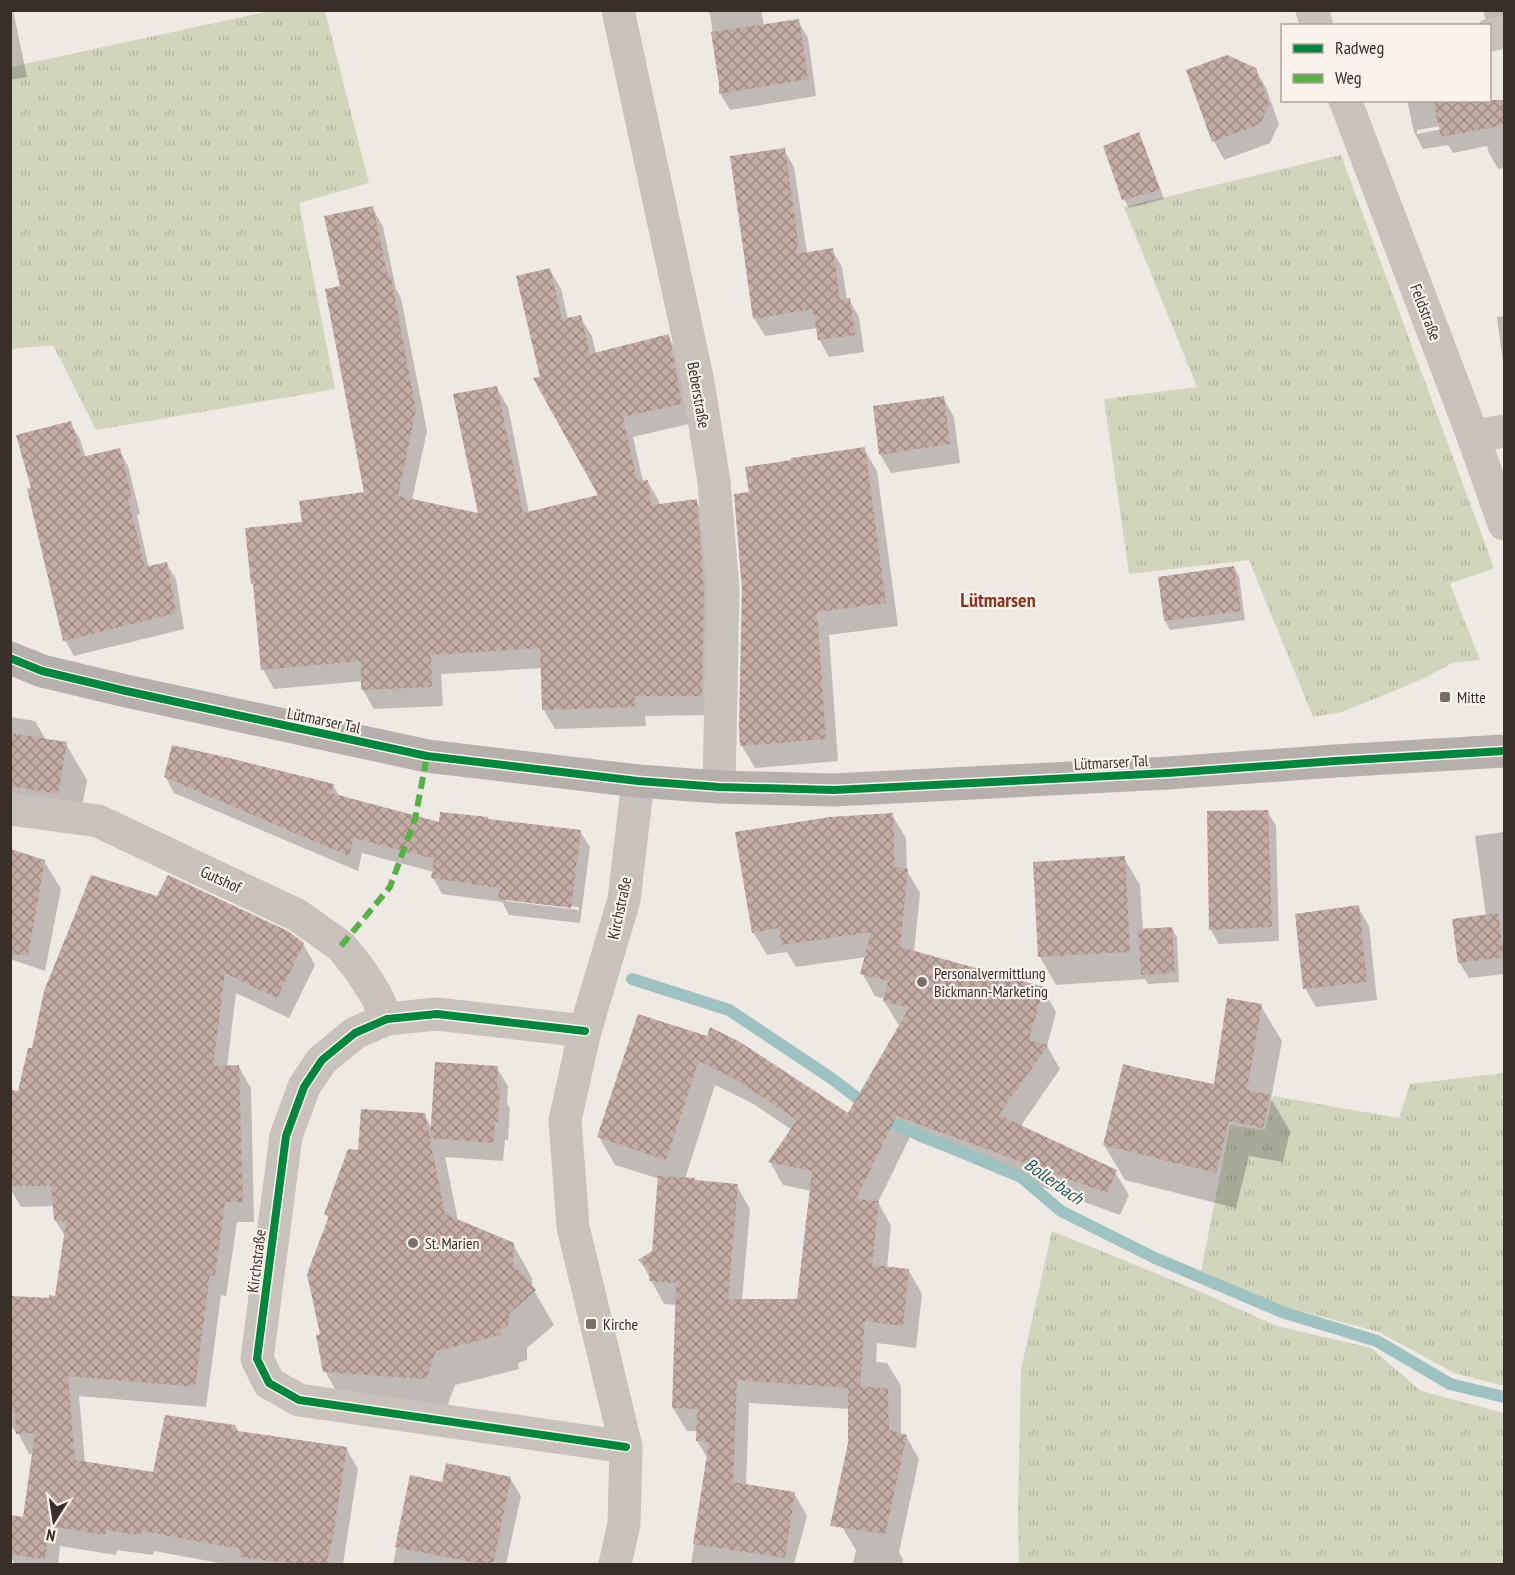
<svg xmlns="http://www.w3.org/2000/svg" width="1515" height="1575" viewBox="0 0 1515 1575" font-family="'PT Sans Narrow',sans-serif">
  <defs>
    <pattern id="grass-tufts" width="24" height="20" patternUnits="userSpaceOnUse" patternTransform="scale(1.5)"><rect width="24" height="20" fill="#d1d5bc"/><path d="M3 7l-1-3M5 7V3M7 7l1-3M15 17l-1-3M17 17v-4M19 17l1-3" fill="none" stroke="#b4b7a2"/></pattern>
    <pattern id="building-cross-hatch" width="8" height="8" patternUnits="userSpaceOnUse" patternTransform="scale(1.5)"><rect width="8" height="8" fill="#c3aca4"/><path d="M0 0l8 8M0 8l8-8" fill="none" stroke="#9f8c86"/></pattern>
  </defs>
  <rect width="100%" height="100%" fill="#efe9e3"/>
  <g fill="url(#grass-tufts)">
    <polygon points="275,10 325,11 369,183 299,203 335,389 96,430 53,345 11,349 11,67"/>
    <polygon points="1341,155 1494,568 1450,584 1480,660 1452,663 1425,678 1342,712 1313,717 1249,560 1129,574 1104,399 1197,387 1124,207"/>
    <polygon points="1504,1073 1504,1386 1454,1373 1379,1332 1282,1306 1201,1271 1230,1125 1265,1130 1273,1096 1399,1118 1410,1084"/>
    <polygon points="1052,1231 1194,1289 1277,1326 1371,1348 1421,1391 1504,1413 1504,1564 1019,1564 1018,1511 1021,1369"/>
  </g>
  <g fill="#0003" fill-rule="evenodd">
    <polygon points="10,10 13,10 27,77 10,80"/>
    <polygon points="707,10 761,10 764,26 798,21 808,38 816,96 730,110 720,93 720,84 710,14"/>
    <polygon points="1483,10 1504,10 1504,31 1494,33 1485,17"/>
    <polygon points="1255,69 1266,88 1279,124 1270,143 1224,160 1214,141"/>
    <path d="M 1407,100 L 1482,100 L 1483,104 L 1504,100 L 1504,168 L 1498,169 L 1489,153 L 1487,146 L 1453,153 L 1448,145 L 1423,149 L 1414,132 ZM 1446,125 L 1447,128 L 1417,134 L 1417,130 Z"/>
    <polygon points="1143,143 1164,199 1129,208 1124,199"/>
    <polygon points="784,150 794,167 807,253 832,250 842,267 847,300 849,300 859,317 864,352 829,357 819,339 818,328 765,336 754,318"/>
    <polygon points="372,207 383,227 396,289 401,298 427,431 412,500 480,515 496,387 508,407 529,513 601,496 541,378 550,270 561,289 568,319 580,317 592,336 596,354 668,336 679,356 693,423 633,437 643,482 647,481 659,501 659,506 696,501 707,520 713,715 645,716 646,726 555,729 544,710 543,668 441,674 443,706 374,709 363,690 363,681 274,689 263,669 255,587 252,583 304,524 366,494 341,288"/>
    <polygon points="1504,316 1504,369 1497,317"/>
    <polygon points="943,398 954,417 960,463 891,473 880,454"/>
    <polygon points="70,423 80,439 86,458 119,450 128,466 140,514 137,515 149,568 166,563 176,579 184,629 74,656 65,640 33,489"/>
    <polygon points="864,449 877,471 898,626 829,635 838,761 755,768 742,746 751,494"/>
    <polygon points="1234,567 1239,576 1245,620 1170,630 1165,621"/>
    <polygon points="10,717 35,721 46,740 66,744 87,780 78,830 10,817"/>
    <path d="M 165,776 L 333,785 L 340,797 L 440,823 L 488,821 L 580,831 L 590,847 L 580,923 L 509,915 L 502,902 L 442,894 L 433,878 L 434,872 L 362,853 L 358,871 L 174,793 ZM 505,898 L 579,907 L 579,910 L 505,901 Z"/>
    <polygon points="1268,812 1276,826 1279,941 1219,944 1211,930"/>
    <path d="M 892,815 L 906,838 L 907,871 L 920,893 L 914,952 L 1043,989 L 1056,1012 L 1047,1046 L 1060,1069 L 1020,1127 L 1115,1172 L 1129,1195 L 1120,1215 L 919,1142 L 910,1137 L 878,1202 L 891,1226 L 887,1268 L 909,1271 L 922,1294 L 916,1348 L 877,1343 L 876,1362 L 887,1363 L 901,1386 L 901,1435 L 906,1436 L 919,1459 L 899,1552 L 903,1560 L 902,1564 L 853,1564 L 856,1550 L 842,1527 L 859,1435 L 850,1409 L 749,1403 L 746,1486 L 794,1493 L 807,1516 L 794,1564 L 691,1564 L 708,1459 L 697,1441 L 698,1431 L 687,1431 L 673,1408 L 677,1305 L 664,1304 L 640,1260 L 653,1252 L 660,1179 L 615,1165 L 599,1137 L 706,1037 L 708,1040 L 849,1115 L 901,1025 L 898,1024 L 884,1001 L 885,999 L 875,996 L 862,973 L 866,957 L 796,967 L 787,952 L 767,955 L 753,932 ZM 715,1085 L 752,1103 L 792,1130 L 770,1162 L 783,1185 L 811,1191 L 799,1301 L 742,1300 L 750,1209 L 737,1186 L 696,1182 L 685,1179 Z"/>
    <polygon points="1504,832 1504,974 1469,978 1459,962 1486,916 1475,836"/>
    <polygon points="10,850 44,861 61,889 45,971 10,959"/>
    <polygon points="1124,858 1140,885 1143,930 1172,928 1177,937 1179,982 1148,984 1145,979 1056,985 1040,957 1034,863"/>
    <polygon points="1358,907 1369,926 1377,1000 1316,1007 1305,988"/>
    <polygon points="303,944 315,965 289,1018 236,993 227,1067 239,1067 251,1088 254,1222 237,1222 226,1296 221,1295 206,1407 79,1396 85,1463 154,1474 238,1433 346,1448 358,1469 343,1564 225,1564 154,1551 153,1555 117,1550 116,1555 60,1546 58,1564 15,1564 10,1557 10,1539 24,1518 33,1454 29,1454 18,1433 16,1433 10,1424 10,1297 50,1300 56,1297 65,1236 55,1220 54,1206 21,1207 10,1188 10,1091 19,1093 33,1050 45,991"/>
    <polygon points="1261,1006 1282,1041 1271,1099 1290,1131 1283,1162 1249,1156 1236,1208 1125,1180 1104,1145 1215,1086"/>
    <polygon points="497,1068 508,1086 507,1103 510,1108 508,1140 505,1140 503,1161 445,1157 458,1221 513,1244 532,1278 532,1287 554,1325 527,1348 527,1360 518,1363 519,1369 455,1385 445,1412 344,1405 325,1371 322,1335 329,1219 326,1214 360,1152 424,1114 432,1129"/>
    <polygon points="411,1477 443,1484 510,1478 521,1496 506,1564 393,1564"/>
  </g>
  <g fill="none" stroke-linecap="round" stroke-linejoin="round">
    <polyline stroke="#9ec2c1" stroke-width="12" points="632,979 729,1010 831,1078 889,1122 1021,1177 1061,1211 1155,1258 1282,1312 1377,1341 1450,1384 1504,1397"/>
  </g>
  <g fill="url(#building-cross-hatch)">
    <polygon points="799,19 808,79 719,94 719,84 711,32"/>
    <polygon points="1227,55 1256,68 1269,104 1260,124 1212,142 1186,70"/>
    <polygon points="1433,100 1504,100 1504,125 1441,137"/>
    <polygon points="1139,132 1160,190 1122,200 1103,146"/>
    <polygon points="785,148 798,241 796,254 833,248 840,300 850,298 855,335 818,340 813,309 753,319 730,156"/>
    <polygon points="373,206 388,277 391,277 416,410 398,496 478,513 453,394 497,386 523,513 598,495 533,378 540,377 516,276 550,268 562,319 581,315 590,354 669,334 682,404 623,417 637,481 648,480 651,505 697,499 704,590 702,696 635,696 635,707 542,710 540,648 431,655 432,687 361,690 361,661 261,670 253,584 251,584 245,528 302,522 299,501 364,492 325,289 340,286 324,216"/>
    <polygon points="944,396 950,444 879,455 873,406"/>
    <polygon points="71,421 82,457 120,448 132,498 128,499 145,567 167,562 176,613 63,641 27,489 31,488 16,435"/>
    <polygon points="865,447 886,603 817,612 826,739 740,746 739,728 742,589 734,494 749,492 745,467 791,460 791,458"/>
    <polygon points="1234,566 1241,611 1164,621 1158,577"/>
    <polygon points="10,733 67,742 58,794 10,786"/>
    <polygon points="172,745 225,757 334,784 331,793 439,822 440,812 488,817 488,819 581,830 571,908 498,899 500,888 431,878 434,859 354,838 349,856 164,777"/>
    <polygon points="1268,810 1272,927 1209,930 1207,811"/>
    <polygon points="893,813 895,867 908,869 900,947 1044,987 1029,1040 1048,1045 999,1115 1117,1170 1107,1193 904,1119 897,1115 856,1199 879,1201 872,1265 909,1269 903,1326 865,1321 860,1386 888,1389 889,1430 907,1435 885,1534 830,1526 848,1443 848,1388 737,1380 733,1482 795,1492 785,1558 693,1544 709,1442 696,1441 697,1409 672,1408 676,1283 649,1281 650,1271 638,1260 652,1251 658,1176 695,1178 695,1180 738,1184 728,1299 797,1299 812,1171 768,1162 797,1120 738,1081 699,1061 710,1027 740,1042 848,1113 909,1008 883,1001 888,981 860,974 871,932 782,945 779,928 752,933 735,832 830,817"/>
    <polygon points="10,849 45,860 28,956 10,954"/>
    <polygon points="1125,856 1130,952 1038,957 1033,862"/>
    <polygon points="91,875 157,896 168,875 288,931 304,943 277,998 225,973 213,1066 239,1065 243,1202 225,1202 215,1276 210,1275 195,1387 68,1376 75,1460 153,1472 165,1415 235,1425 238,1431 347,1447 333,1537 326,1564 296,1564 239,1557 240,1549 142,1531 141,1535 106,1530 105,1535 49,1526 45,1559 10,1554 10,1515 23,1517 35,1433 16,1434 15,1412 10,1412 10,1296 49,1298 49,1295 55,1296 66,1222 54,1220 51,1186 10,1186 10,1090 18,1091 28,1048 32,1048 44,991"/>
    <polygon points="1359,905 1367,982 1303,989 1295,914"/>
    <polygon points="1498,913 1504,957 1458,963 1452,919"/>
    <polygon points="1172,927 1175,973 1141,975 1138,929"/>
    <polygon points="1227,998 1262,1004 1247,1090 1270,1095 1263,1128 1229,1121 1216,1173 1103,1145 1123,1064 1150,1071 1214,1084"/>
    <polygon points="638,1014 707,1036 666,1160 597,1137"/>
    <polygon points="435,1062 498,1066 497,1087 500,1088 498,1122 495,1122 493,1143 430,1138"/>
    <polygon points="361,1109 425,1113 445,1214 514,1243 513,1264 536,1290 509,1314 508,1327 500,1329 501,1335 436,1351 426,1379 323,1372 316,1335 320,1334 307,1274 329,1216 324,1214 348,1149 358,1150"/>
    <polygon points="446,1463 511,1477 493,1564 482,1564 395,1547 410,1475 442,1482"/>
  </g>
  <g fill="none" stroke-linecap="round" stroke-linejoin="round">
    <g stroke="#c8c1bc" stroke-width="33">
      <polyline points="618,10 698,382 714,482 723,589 719,787"/>
      <polyline points="1312,10 1317,26"/>
      <polyline points="1490,35 1504,32"/>
      <polyline points="1345,100 1473,436 1504,524"/>
      <polyline points="1473,436 1504,431"/>
      <polyline points="10,809 98,821 297,915 341,946 360,970 376,995 387,1019"/>
      <polyline points="585,1031 437,1014 387,1019 355,1033 322,1060 304,1087 286,1136 257,1359 269,1383 299,1400 626,1447"/>
      <polyline points="615,1564 624,1524 626,1447 573,1227 565,1120 585,1031 624,900 638,781"/>
    </g>
    <polyline stroke="#b7afab" stroke-width="33" points="10,658 42,671 126,691 427,756 638,781 719,787 834,790 1168,773 1335,761 1504,751"/>
    <polyline stroke="#56b246" stroke-width="6" stroke-dasharray="12 6" stroke-linecap="butt" points="341,946 390,887 415,819 427,756"/>
    <g stroke="#fbf3eb" stroke-width="11">
      <g id="cycleway">
        <polyline points="10,658 42,671 126,691 427,756 638,781 719,787 834,790 1168,773 1335,761 1504,751"/>
        <polyline points="585,1031 437,1014 387,1019 355,1033 322,1060 304,1087 286,1136 257,1359 269,1383 299,1400 626,1447"/>
      </g>
    </g>
    <use href="#cycleway" stroke="#00873e" stroke-width="8"/>
  </g>
  <g fill="#796f6a" stroke="#fbf3eb" stroke-width="2">
    <rect x="1439" y="691" width="12" height="12" rx="3"/>
    <circle cx="922" cy="982" r="6"/>
    <circle cx="413" cy="1243" r="6"/>
    <rect x="585" y="1318" width="12" height="12" rx="3"/>
  </g>
  <g text-anchor="middle" dominant-baseline="central" stroke-width="4.5" stroke-linejoin="round" paint-order="stroke">
    <g font-size="16" fill="#3a2e29" stroke="#fbf3eb">
      <text transform="translate(1426 312) rotate(69)">Feldstraße</text>
      <text transform="translate(699 395) rotate(80)">Beberstraße</text>
      <text transform="translate(324 720) rotate(12)">Lütmarser Tal</text>
      <text transform="translate(1111 762) rotate(-3)">Lütmarser Tal</text>
      <text transform="translate(221 879) rotate(25)">Gutshof</text>
      <text transform="translate(619 908) rotate(-78)">Kirchstraße</text>
      <text transform="translate(256 1261) rotate(-83)">Kirchstraße</text>
    </g>
    <g font-size="16" fill="#3a2e29" stroke="#fbf3eb" text-anchor="start">
      <text x="1457" y="697">Mitte</text>
      <text x="934" y="973">Personalvermittlung<tspan x="934" dy="18">Bickmann-Marketing</tspan></text>
      <text x="425" y="1243">St. Marien</text>
      <text x="603" y="1324">Kirche</text>
    </g>
    <g font-size="18" font-style="italic" fill="#1d5c5d" stroke="#fbf3eb">
      <text transform="translate(1054 1181) rotate(35)">Bollerbach</text>
    </g>
    <g font-size="20" font-weight="bold" fill="#8c341f" stroke="#fbf3eb">
      <text x="998" y="600">Lütmarsen</text>
    </g>
  </g>
  <rect width="1515" height="1575" fill="none" stroke="#3a2e29" stroke-width="24"/>
  <rect x="1281" y="24" width="210" height="78" fill="#fbf3eb" stroke="#aea49d" stroke-width="1.5"/>
  <rect x="1293" y="44" width="30" height="9" fill="#00873e" stroke="#aea49d" stroke-width="1.5"/>
  <text x="1335" y="54" font-size="18" fill="#3a2e29">Radweg</text>
  <rect x="1293" y="74" width="30" height="9" fill="#56b246" stroke="#aea49d" stroke-width="1.5"/>
  <text x="1335" y="84" font-size="18" fill="#3a2e29">Weg</text>
  <g transform="translate(54 1521) rotate(192)" stroke="#fbf3eb" stroke-width="4.5" paint-order="stroke">
  <path d="M0-4.5L10 22L0 15L-10 22Z" fill="#3a2e29"/>
  <text y="-9" font-size="16" font-weight="bold" text-anchor="middle" fill="#3a2e29">N</text>
  </g>
</svg>
